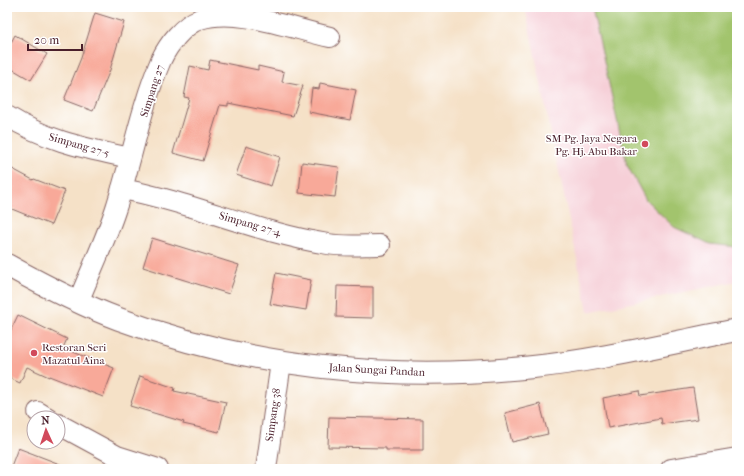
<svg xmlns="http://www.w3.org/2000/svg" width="744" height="476" viewBox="0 0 744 476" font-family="'IM FELL French Canon',serif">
  <rect width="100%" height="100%" fill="#fff"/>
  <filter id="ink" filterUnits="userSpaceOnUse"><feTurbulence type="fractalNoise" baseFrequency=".025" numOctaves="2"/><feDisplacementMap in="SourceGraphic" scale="8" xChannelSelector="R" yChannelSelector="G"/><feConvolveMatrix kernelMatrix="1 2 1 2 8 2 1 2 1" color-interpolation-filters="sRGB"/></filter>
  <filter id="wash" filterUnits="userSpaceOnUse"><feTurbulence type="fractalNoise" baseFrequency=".012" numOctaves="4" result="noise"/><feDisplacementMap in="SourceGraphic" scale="16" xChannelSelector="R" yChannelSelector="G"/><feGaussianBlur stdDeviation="0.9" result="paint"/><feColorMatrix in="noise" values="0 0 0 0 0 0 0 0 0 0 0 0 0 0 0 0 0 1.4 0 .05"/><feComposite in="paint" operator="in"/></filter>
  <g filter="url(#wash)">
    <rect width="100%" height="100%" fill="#f5e1c7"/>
    <polygon fill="#f6cfd7" points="525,7 737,7 737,281 588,312"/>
    <polygon fill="#a2c46d" stroke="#76724c" points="592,7 737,7 737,247 710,244 674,227 646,200 627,165"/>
    <g id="blocks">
      <g fill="#f8a999">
        <polygon points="95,13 124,22 110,70 93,111 64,100 81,58"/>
        <polygon points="15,35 47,54 31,80 7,66 7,50"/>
        <polygon points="210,60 258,70 258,66 284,72 282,82 303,86 293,116 228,103 228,106 220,105 203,161 173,153 189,98 184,97 190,66 208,70"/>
        <polygon points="320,83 356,90 350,120 309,112 312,88 319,89"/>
        <polygon points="246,146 280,157 271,186 236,175"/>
        <polygon points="302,162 339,167 335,197 299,193"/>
        <polygon points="7,166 33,180 34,179 65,191 51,225 7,207"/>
        <polygon points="152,238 239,265 229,294 143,267"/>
        <polygon points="276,273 311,280 306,310 270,304"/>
        <polygon points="337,286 373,287 373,318 336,317"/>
        <polygon points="18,315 67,339 63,348 114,368 103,397 49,376 49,377 27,367 20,383 7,377 7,338"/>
        <polygon points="140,376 175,388 174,391 226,402 219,432 183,424 184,422 130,406"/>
        <polygon points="693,388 698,419 662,424 661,418 608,428 603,398 639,391 640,396"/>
        <polygon points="540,404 548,434 512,442 505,413"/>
        <polygon points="329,417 423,419 423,450 386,450 386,448 328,447"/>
        <polygon points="18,448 70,468 69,469 10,469"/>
      </g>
    </g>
  </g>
  <g filter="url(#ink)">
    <use href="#blocks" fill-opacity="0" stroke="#866362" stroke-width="1"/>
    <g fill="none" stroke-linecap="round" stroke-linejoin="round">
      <g stroke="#866362" stroke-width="22">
        <g id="minor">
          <path d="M 7,116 C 47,141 85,148 130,158"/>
          <path d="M 122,189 C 192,202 258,233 328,244 C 345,247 363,245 380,245"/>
          <path d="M 79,300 C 91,270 106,239 116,208 C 132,159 141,107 161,60 C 168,45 183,25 200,19 C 236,7 293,29 330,37"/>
          <polyline points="38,412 48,418"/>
          <polyline points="58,424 117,456 158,469"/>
          <polyline points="266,469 281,362"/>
          <polyline points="671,469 737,458"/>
        </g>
      </g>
      <g stroke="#866362" stroke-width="24">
        <path id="tertiary" d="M 7,265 C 43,285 81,305 119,319 C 251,368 393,382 533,367 C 601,360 669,343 737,330"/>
      </g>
      <use href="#minor" stroke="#fff" stroke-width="20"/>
      <use href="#tertiary" stroke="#fff" stroke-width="22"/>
    </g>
  </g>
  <g fill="#d1495b" stroke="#fff" stroke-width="1.5">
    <circle cx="645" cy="144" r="4"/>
    <circle cx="34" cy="353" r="4"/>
  </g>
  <g text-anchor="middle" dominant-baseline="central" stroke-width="3" stroke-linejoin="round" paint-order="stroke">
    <g font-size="11" fill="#4a1f2b" stroke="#fff">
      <text transform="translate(152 91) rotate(-72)">Simpang 27</text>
      <text transform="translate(79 145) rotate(16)">Simpang 27-5</text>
      <text transform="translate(250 224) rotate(16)">Simpang 27-4</text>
      <text transform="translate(377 370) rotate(3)">Jalan Sungai Pandan</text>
      <text transform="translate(273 415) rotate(-82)">Simpang 38</text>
    </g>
    <g font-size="11" fill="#4a1f2b" stroke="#fff" text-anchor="end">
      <text x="637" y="138">SM Pg. Jaya Negara<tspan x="637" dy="13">Pg. Hj. Abu Bakar</tspan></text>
      <text x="42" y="347" text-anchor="start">Restoran Seri<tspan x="42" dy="13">Mazatul Aina</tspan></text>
    </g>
  </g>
  <rect width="744" height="476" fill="none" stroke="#fff" stroke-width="24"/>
  <g transform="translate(46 430) rotate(357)"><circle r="19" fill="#ffffff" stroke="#b7a5aa"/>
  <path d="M0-3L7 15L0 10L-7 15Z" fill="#d1495b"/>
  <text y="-6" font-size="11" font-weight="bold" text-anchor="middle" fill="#4a1f2b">N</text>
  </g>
  <path d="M28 44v6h54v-6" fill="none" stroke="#4a1f2b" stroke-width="2"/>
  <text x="34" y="44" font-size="12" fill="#4a1f2b" stroke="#ffffff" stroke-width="3" paint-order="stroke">20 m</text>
</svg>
